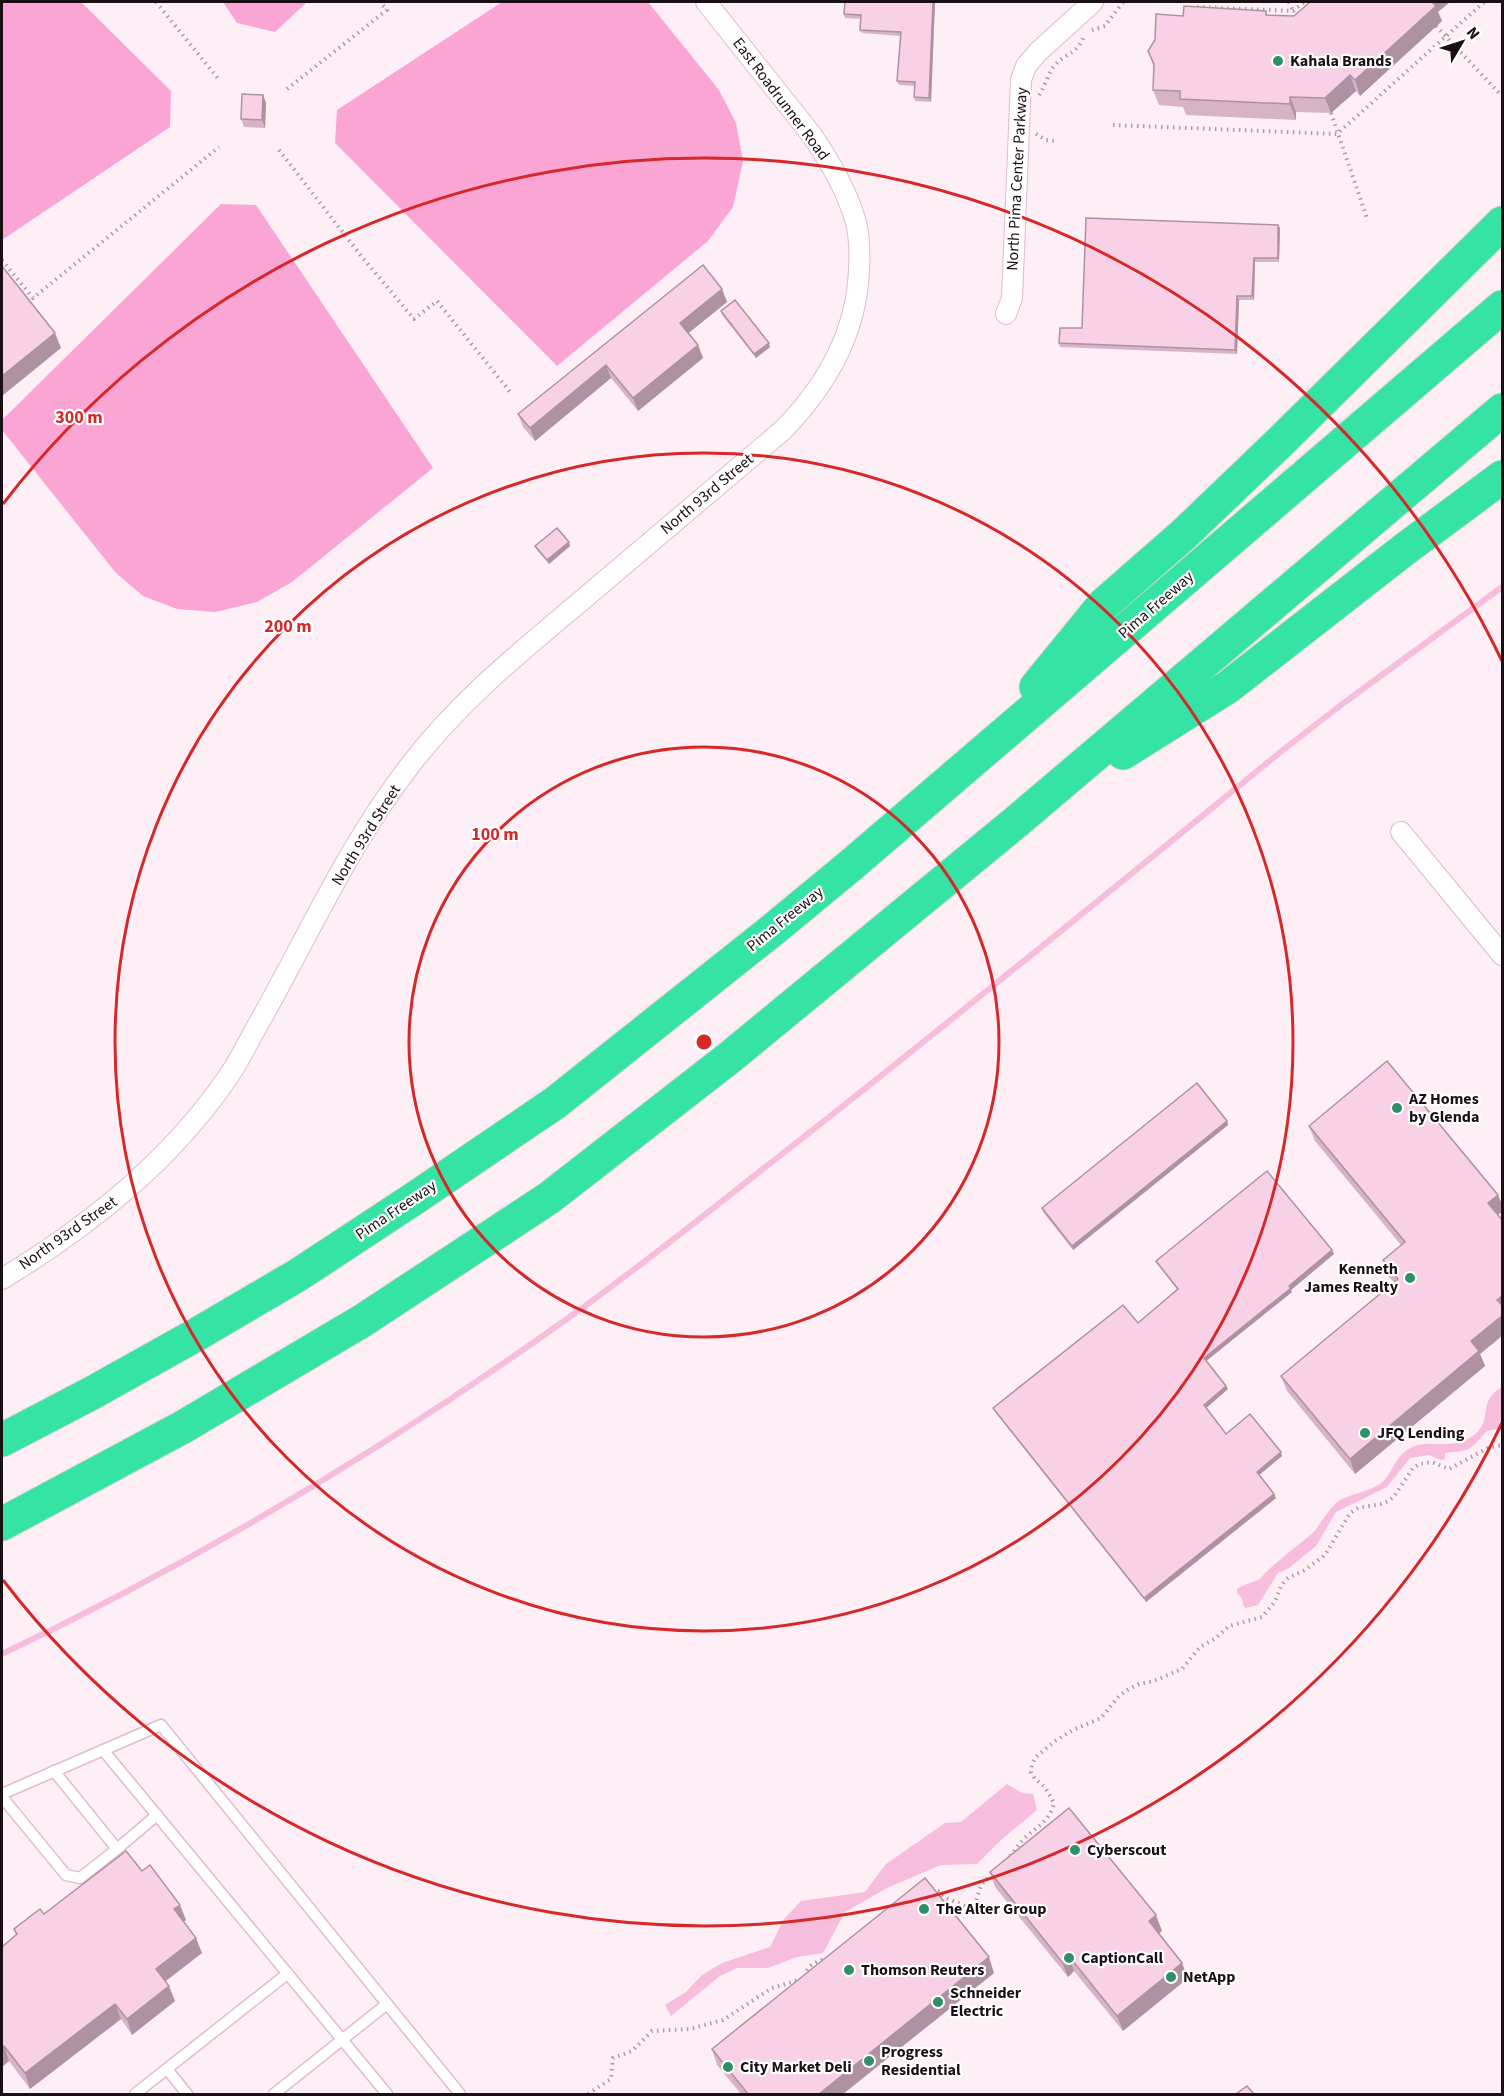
<svg xmlns="http://www.w3.org/2000/svg" width="1504" height="2096" viewBox="0 0 1504 2096" font-family="'Source Sans 3',sans-serif">
  <rect width="100%" height="100%" fill="#feeef6"/>
  <g fill="#fba5d5">
    <polygon points="2,2 81,2 171,91 170,127 2,240"/>
    <polygon points="223,2 307,2 275,32 237,23"/>
    <polygon points="502,2 648,2 719,90 736,123 743,161 733,207 708,241 557,366 335,143 337,110"/>
    <polygon points="221,204 256,205 433,468 292,582 257,602 215,612 177,609 143,596 116,573 2,430 2,420"/>
  </g>
  <g fill="#f7bddc">
    <path d="M 1502,1387 L 1502,1432 C 1484,1423 1482,1442 1470,1448 C 1464,1452 1452,1452 1445,1453 L 1445,1459 L 1441,1460 L 1429,1455 L 1410,1458 L 1387,1487 L 1336,1512 L 1316,1546 L 1289,1568 L 1278,1573 L 1258,1605 L 1246,1608 L 1243,1605 L 1242,1598 L 1237,1593 L 1237,1589 C 1246,1582 1260,1583 1264,1574 C 1279,1559 1298,1546 1315,1531 C 1322,1521 1329,1508 1340,1500 C 1353,1493 1378,1490 1386,1478 C 1396,1466 1395,1456 1412,1447 C 1430,1438 1452,1452 1474,1435 C 1494,1420 1476,1402 1502,1387 Z"/>
    <polygon points="1007,1784 1022,1793 1033,1794 1037,1810 1001,1840 977,1864 941,1865 887,1888 845,1912 823,1953 797,1957 768,1968 737,1968 720,1976 671,2016 665,2005 686,1992 702,1975 722,1963 770,1947 784,1919 801,1901 865,1892 886,1864 945,1823 961,1822"/>
  </g>
  <g fill="none" stroke-linecap="round" stroke-linejoin="round">
    <path stroke="#f7bddc" stroke-width="6" d="M 2,1654 C 204,1558 403,1437 585,1306 C 655,1255 723,1200 791,1147 C 957,1017 1120,883 1283,750 L 1341,705 L 1502,587"/>
    <g stroke="#e0bbce" stroke-width="13">
      <g id="lane">
        <polyline points="103,1750 387,2094"/>
        <polyline points="54,1771 117,1849"/>
        <polyline points="2,1794 161,1725 460,2094"/>
        <polyline points="2,1797 66,1875 80,1878 117,1849 157,1815"/>
        <polyline points="167,2069 187,2094"/>
        <polyline points="135,2094 287,1974"/>
        <polyline points="274,2094 387,2004"/>
      </g>
    </g>
    <g stroke="#e0bbce" stroke-width="22">
      <g id="street">
        <polyline points="1006,314 1012,298 1021,80 1026,66 1039,51 1093,2"/>
        <polyline points="1401,832 1502,955"/>
        <path d="M 2,1279 C 89,1226 170,1162 228,1077 C 240,1060 249,1040 260,1021 C 308,936 348,846 408,768 C 458,702 518,654 581,601 C 648,544 715,487 783,430 C 826,386 857,332 859,269 C 860,252 860,236 855,219 C 846,189 829,160 811,134 L 706,2"/>
      </g>
    </g>
    <g stroke="#d6d4d5" stroke-width="35">
      <g id="highway">
        <polyline points="1036,687 1103,605 1183,535 1275,447 1502,223"/>
        <polyline points="1123,753 1228,687 1405,549 1502,477"/>
        <polyline points="2,1440 92,1393 194,1336 298,1275 415,1198 555,1103 775,928 850,866 1502,307"/>
        <polyline points="2,1524 183,1427 362,1321 549,1198 729,1058 1016,822 1502,410"/>
      </g>
    </g>
    <g stroke="#ac9da5" stroke-width="4" stroke-dasharray="1.5 4.5" stroke-linecap="butt">
      <polyline points="156,2 220,81"/>
      <polyline points="1289,2 1293,11"/>
      <polyline points="1196,12 1196,7 1293,11 1304,2"/>
      <polyline points="1436,26 1502,96"/>
      <polyline points="1092,30 1105,26 1123,2"/>
      <polyline points="287,89 387,10 380,2"/>
      <path d="M 1039,95 C 1046,85 1048,72 1056,64 C 1068,52 1078,53 1084,36"/>
      <polyline points="1331,113 1368,221"/>
      <polyline points="1113,125 1337,134 1484,2"/>
      <polyline points="1036,134 1046,140 1055,141"/>
      <polyline points="279,150 362,257 414,319 437,301 510,392"/>
      <polyline points="2,260 33,298 219,147"/>
      <path d="M 1010,1856 C 1014,1851 1018,1845 1023,1840 C 1035,1827 1050,1822 1054,1803 L 1045,1787 L 1035,1779 L 1031,1772 L 1032,1764 L 1036,1757 L 1055,1741 L 1073,1730 L 1101,1718 L 1119,1696 L 1129,1689 L 1139,1684 L 1154,1681 L 1182,1669 L 1200,1647 L 1216,1638 L 1229,1626 L 1262,1617 L 1274,1603 L 1282,1584 L 1288,1578 L 1305,1570 L 1325,1555 L 1350,1513 L 1358,1508 L 1381,1504 L 1389,1501 L 1395,1495 L 1413,1468 L 1419,1464 L 1432,1462 L 1449,1469 L 1488,1448 L 1502,1445"/>
      <polyline points="932,1889 938,1891 944,1897 969,1908 975,1905 981,1885 994,1872"/>
      <path d="M 588,2094 L 611,2079 L 613,2058 L 632,2051 L 652,2031 L 690,2029 L 723,2020 L 772,1988 L 805,1978 C 806,1965 815,1963 826,1958"/>
    </g>
    <use href="#lane" stroke="#fff" stroke-width="10"/>
    <use href="#street" stroke="#fff" stroke-width="20"/>
    <use href="#highway" stroke="#35e4a4" stroke-width="33"/>
  </g>
  <g fill="#d6b4c6">
    <polygon points="845,2 935,2 931,102 915,101 914,97 915,86 899,85 897,81 900,36 862,33 860,30 861,19 845,18 844,14"/>
    <polygon points="1266,11 1267,15 1294,16 1438,12 1442,21 1360,96 1356,91 1331,113 1296,112 1296,120 1186,115 1183,107 1159,105 1153,90 1154,68 1148,51 1183,16"/>
    <polygon points="263,95 266,103 265,128 244,127 241,119"/>
    <polygon points="1278,225 1280,228 1279,262 1255,262 1254,300 1239,300 1237,354 1060,347 1059,343 1082,328"/>
    <polygon points="722,289 727,302 688,333 698,345 703,358 638,411 611,378 535,441 523,427 518,414"/>
    <polygon points="721,311 770,347 756,358 722,315"/>
    <polygon points="569,542 570,546 549,564 537,550 535,546"/>
    <polygon points="1227,1121 1228,1125 1073,1250 1043,1212 1042,1208"/>
    <polygon points="1309,1126 1498,1195 1503,1207 1503,1211 1498,1215 1503,1221 1503,1335 1480,1354 1485,1366 1355,1474 1287,1391 1281,1376 1394,1282 1388,1276 1383,1260 1401,1245 1315,1141"/>
    <polygon points="1334,1254 1291,1290 1292,1292 1206,1361 1226,1386 1228,1389 1206,1408 1226,1434 1282,1456 1259,1475 1274,1494 1276,1498 1146,1602 995,1412 993,1408 1138,1323 1177,1289 1158,1265 1156,1261"/>
    <polygon points="142,1871 186,1920 183,1922 202,1953 165,1981 175,2001 132,2035 121,2019 30,2089 9,2061 2,2067 2,1947 16,1935 14,1929"/>
    <polygon points="990,1872 1162,1931 1158,1933 1188,1978 1123,2031 1074,1971 1068,1977 995,1887"/>
    <polygon points="994,1973 843,2094 741,2094 717,2065 712,2049"/>
  </g>
  <g fill="#ae92a1">
    <polygon points="933,2 935,2 931,102 929,98"/>
    <polygon points="1431,2 1450,2 1438,12 1442,21 1360,96 1355,80"/>
    <polygon points="1350,75 1356,91 1331,113 1325,98"/>
    <polygon points="263,95 266,103 265,128 262,120"/>
    <polygon points="1290,97 1296,112 1296,120 1290,104"/>
    <polygon points="1278,225 1280,228 1279,262 1278,258"/>
    <polygon points="1254,258 1255,262 1254,300 1252,296"/>
    <polygon points="722,289 727,302 685,336 680,323"/>
    <polygon points="1237,296 1239,300 1237,354 1235,350"/>
    <polygon points="55,333 61,348 2,396 2,376"/>
    <polygon points="769,343 770,347 756,358 754,354"/>
    <polygon points="698,345 703,358 638,411 633,398"/>
    <polygon points="606,365 611,378 535,441 530,428"/>
    <polygon points="569,542 570,546 549,564 547,560"/>
    <polygon points="1227,1121 1228,1125 1073,1250 1072,1246"/>
    <polygon points="1498,1195 1503,1207 1503,1211 1493,1218 1488,1203"/>
    <polygon points="1332,1250 1334,1254 1291,1290 1292,1292 1205,1362 1204,1358"/>
    <polygon points="1503,1295 1503,1315 1497,1300"/>
    <polygon points="1503,1315 1503,1335 1480,1354 1485,1366 1355,1474 1350,1459 1471,1341"/>
    <polygon points="1226,1386 1228,1389 1205,1409 1204,1405"/>
    <polygon points="1281,1452 1282,1456 1258,1476 1257,1472"/>
    <polygon points="1274,1494 1276,1498 1146,1602 1144,1598"/>
    <polygon points="180,1905 186,1920 180,1925 174,1909"/>
    <polygon points="1156,1915 1162,1931 1154,1937 1149,1921"/>
    <polygon points="196,1938 202,1953 162,1984 156,1969"/>
    <polygon points="1069,1956 1074,1971 1068,1977 1062,1962"/>
    <polygon points="989,1957 994,1973 843,2094 819,2094"/>
    <polygon points="1182,1963 1188,1978 1123,2031 1117,2016"/>
    <polygon points="169,1986 175,2001 132,2035 127,2019"/>
    <polygon points="115,2004 121,2019 30,2089 25,2073"/>
    <polygon points="4,2046 9,2061 2,2067 2,2048"/>
  </g>
  <g fill="#f9d1e6" stroke="#ae92a1" stroke-width="1.5">
    <polygon points="845,2 933,2 929,98 914,97 915,82 897,81 901,32 860,30 861,15 844,14"/>
    <polygon points="1310,2 1432,2 1436,6 1355,80 1350,75 1325,98 1290,97 1290,104 1180,99 1180,91 1153,90 1154,64 1148,51 1155,40 1156,14 1183,16 1184,6 1266,11 1266,15 1294,16"/>
    <polygon points="242,94 263,95 262,120 241,119"/>
    <polygon points="1086,218 1278,225 1278,258 1254,258 1252,296 1237,296 1235,350 1059,343 1060,328 1082,328"/>
    <polygon points="703,265 722,289 680,323 698,345 633,398 606,365 530,428 518,414"/>
    <polygon points="2,266 55,333 2,376"/>
    <polygon points="735,300 769,343 754,354 721,311"/>
    <polygon points="557,528 569,542 547,560 535,546"/>
    <polygon points="1387,1061 1498,1195 1488,1203 1503,1221 1503,1295 1497,1300 1503,1306 1503,1315 1471,1341 1479,1351 1350,1459 1281,1376 1398,1279 1383,1260 1405,1242 1309,1126"/>
    <polygon points="1197,1083 1227,1121 1072,1246 1042,1208"/>
    <polygon points="1267,1171 1332,1250 1289,1286 1291,1288 1204,1358 1226,1386 1204,1405 1226,1434 1250,1414 1281,1452 1257,1472 1274,1494 1144,1598 993,1408 1123,1305 1138,1323 1178,1289 1156,1261"/>
    <polygon points="1069,1808 1156,1915 1149,1921 1182,1963 1117,2016 1069,1956 1062,1962 990,1872"/>
    <polygon points="126,1851 142,1871 150,1865 180,1905 174,1909 196,1938 156,1969 169,1986 127,2019 115,2004 25,2073 4,2046 2,2048 2,1947 17,1934 14,1929 40,1909 44,1914"/>
    <polygon points="925,1878 989,1957 819,2094 748,2094 712,2049"/>
    <polygon points="1247,2086 1254,2094 1236,2094"/>
  </g>
  <g fill="none" stroke="#d62828" stroke-width="3">
    <circle cx="704" cy="1042" r="295"/>
    <circle cx="704" cy="1042" r="589"/>
    <path d="M1502 1423A884 884 0 0 1 3 1580M3 504A884 884 0 0 1 1502 661"/>
  </g>
  <g fill="#2e8f69" stroke="#fff" stroke-width="2">
    <circle cx="1278" cy="61" r="6"/>
    <circle cx="1397" cy="1108" r="6"/>
    <circle cx="1410" cy="1278" r="6"/>
    <circle cx="1365" cy="1433" r="6"/>
    <circle cx="1075" cy="1850" r="6"/>
    <circle cx="924" cy="1909" r="6"/>
    <circle cx="1069" cy="1958" r="6"/>
    <circle cx="849" cy="1970" r="6"/>
    <circle cx="1171" cy="1977" r="6"/>
    <circle cx="938" cy="2002" r="6"/>
    <circle cx="869" cy="2061" r="6"/>
    <circle cx="728" cy="2067" r="6"/>
  </g>
  <g text-anchor="middle" dominant-baseline="central" stroke-width="4.5" stroke-linejoin="round" paint-order="stroke">
    <g font-size="16" font-weight="bold" fill="#1b0f16" stroke="#fff" text-anchor="start">
      <text x="1290" y="61">Kahala Brands</text>
      <text x="1409" y="1099">AZ Homes<tspan x="1409" dy="18">by Glenda</tspan></text>
      <text x="1398" y="1269" text-anchor="end">Kenneth<tspan x="1398" dy="18">James Realty</tspan></text>
      <text x="1377" y="1433">JFQ Lending</text>
      <text x="1087" y="1850">Cyberscout</text>
      <text x="936" y="1909">The Alter Group</text>
      <text x="1081" y="1958">CaptionCall</text>
      <text x="861" y="1970">Thomson Reuters</text>
      <text x="1183" y="1977">NetApp</text>
      <text x="950" y="1993">Schneider<tspan x="950" dy="18">Electric</tspan></text>
      <text x="881" y="2052">Progress<tspan x="881" dy="18">Residential</tspan></text>
      <text x="740" y="2067">City Market Deli</text>
    </g>
    <g font-size="16" fill="#1b0f16" stroke="#fff">
      <text transform="translate(781 99) rotate(53)">East Roadrunner Road</text>
      <text transform="translate(1017 179) rotate(-87)">North Pima Center Parkway</text>
      <text transform="translate(707 494) rotate(-40)">North 93rd Street</text>
      <text transform="translate(1156 605) rotate(-41)">Pima Freeway</text>
      <text transform="translate(366 835) rotate(-58)">North 93rd Street</text>
      <text transform="translate(785 919) rotate(-39)">Pima Freeway</text>
      <text transform="translate(396 1210) rotate(-34)">Pima Freeway</text>
      <text transform="translate(68 1233) rotate(-35)">North 93rd Street</text>
    </g>
  </g>
  <circle cx="704" cy="1042" r="9" fill="#d62828" stroke="#fff" stroke-width="3"/>
  <g font-size="18" text-anchor="middle" font-weight="bold" fill="#d62828" stroke="#fff" stroke-width="4.5" stroke-linejoin="round" paint-order="stroke">
    <text x="79" y="423">300 m</text>
    <text x="288" y="632">200 m</text>
    <text x="495" y="840">100 m</text>
  </g>
  <rect width="1504" height="2096" fill="none" stroke="#1b0f16" stroke-width="6"/>
  <g transform="translate(1462 42) rotate(51)" stroke="#ffffff" stroke-width="4.5" paint-order="stroke">
  <path d="M0-4.5L10 22L0 15L-10 22Z" fill="#1b0f16"/>
  <text y="-9" font-size="16" font-weight="bold" text-anchor="middle" fill="#1b0f16">N</text>
  </g>
</svg>
